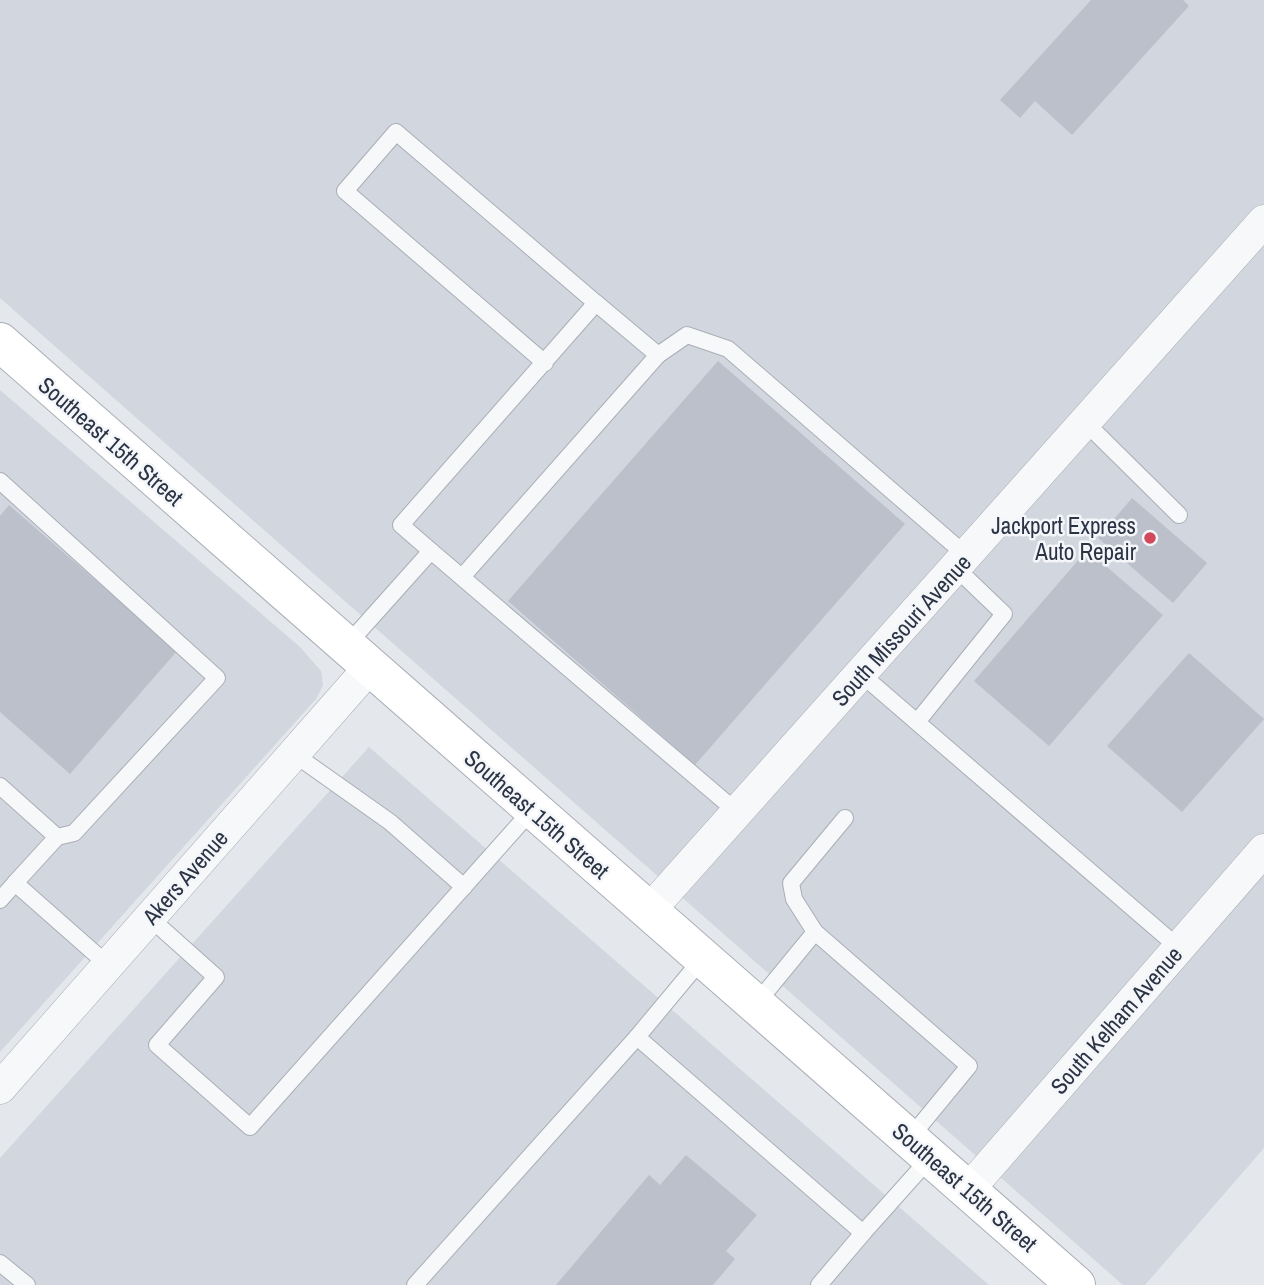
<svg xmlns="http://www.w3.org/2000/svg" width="1264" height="1285" viewBox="0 0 1264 1285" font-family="'Archivo Narrow',sans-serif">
  <rect width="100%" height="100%" fill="#e4e7ec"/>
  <g fill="#d2d6de">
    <polygon points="0,0 1264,0 1264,1148 1145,1285 1123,1285 0,298"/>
    <polygon points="0,390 300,647 321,671 323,685 316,699 0,1052"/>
    <polygon points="369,747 989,1285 0,1285 0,1158"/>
  </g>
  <g fill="#bbc0ca">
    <polygon points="1091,0 1183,0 1189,6 1072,135 1035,101 1020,118 1000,100"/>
    <polygon points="718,361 905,524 695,765 508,601"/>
    <polygon points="1132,498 1207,563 1173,603 1098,538"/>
    <polygon points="9,505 177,651 70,774 0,712 0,516"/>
    <polygon points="1087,550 1163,615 1049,746 974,681"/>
    <polygon points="1189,653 1264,719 1182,812 1107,746"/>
    <polygon points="686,1155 757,1215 726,1251 735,1259 713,1285 556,1285 649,1175 660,1185"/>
  </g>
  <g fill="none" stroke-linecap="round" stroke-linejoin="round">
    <g stroke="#a9aeb7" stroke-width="18">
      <g id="lane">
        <polyline points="658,355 687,335 728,349 967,556"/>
        <polyline points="1084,421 1179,515"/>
        <polyline points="0,481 217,678 74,833 57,837"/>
        <polyline points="431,551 401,525 596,303 396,132 345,191 545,363"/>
        <polyline points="462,577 658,355 596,303"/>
        <polyline points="346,646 431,551 737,812"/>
        <polyline points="861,674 1179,948"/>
        <polyline points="917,722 1004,614 956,568"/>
        <polyline points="294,754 390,822 464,887"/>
        <polyline points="0,786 57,837 15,883 108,965"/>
        <polyline points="0,900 15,883"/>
        <polyline points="150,918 216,977 157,1045 250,1127 532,810"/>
        <polyline points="815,932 794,899 791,883 845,818"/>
        <polyline points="702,959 637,1037 863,1233 930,1158"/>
        <polyline points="756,1004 815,932 969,1066 909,1139"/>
        <polyline points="0,1263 27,1285"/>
        <polyline points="415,1285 637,1037"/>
        <polyline points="819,1285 863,1233"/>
      </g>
    </g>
    <g stroke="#a9aeb7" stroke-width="33">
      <g id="street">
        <polyline points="648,912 1264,221"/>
        <polyline points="0,1088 370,667"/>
        <polyline points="968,1190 1264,850"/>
      </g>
    </g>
    <g stroke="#a9aeb7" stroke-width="40">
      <polyline id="secondary" points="0,342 1076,1285"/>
    </g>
    <use href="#lane" stroke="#f7f8fa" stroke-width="16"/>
    <use href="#street" stroke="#f7f8fa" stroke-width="32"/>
    <use href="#secondary" stroke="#fff" stroke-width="38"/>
  </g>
  <circle fill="#d1495b" stroke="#f4f6f9" stroke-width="2.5" cx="1150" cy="538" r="7"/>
  <g text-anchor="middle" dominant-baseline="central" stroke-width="5" stroke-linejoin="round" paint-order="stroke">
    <g font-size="23" fill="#2b3445" stroke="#f4f6f9">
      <text transform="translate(111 441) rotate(41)">Southeast 15th Street</text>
      <text transform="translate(901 630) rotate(-48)">South Missouri Avenue</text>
      <text transform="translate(537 814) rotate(41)">Southeast 15th Street</text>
      <text transform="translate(185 877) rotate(-49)">Akers Avenue</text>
      <text transform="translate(1116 1020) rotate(-49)">South Kelham Avenue</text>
      <text transform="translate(965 1187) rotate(41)">Southeast 15th Street</text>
    </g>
    <g font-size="23" fill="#2b3445" stroke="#f4f6f9" text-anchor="end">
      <text x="1136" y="525">Jackport Express<tspan x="1136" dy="26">Auto Repair</tspan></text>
    </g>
  </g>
</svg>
